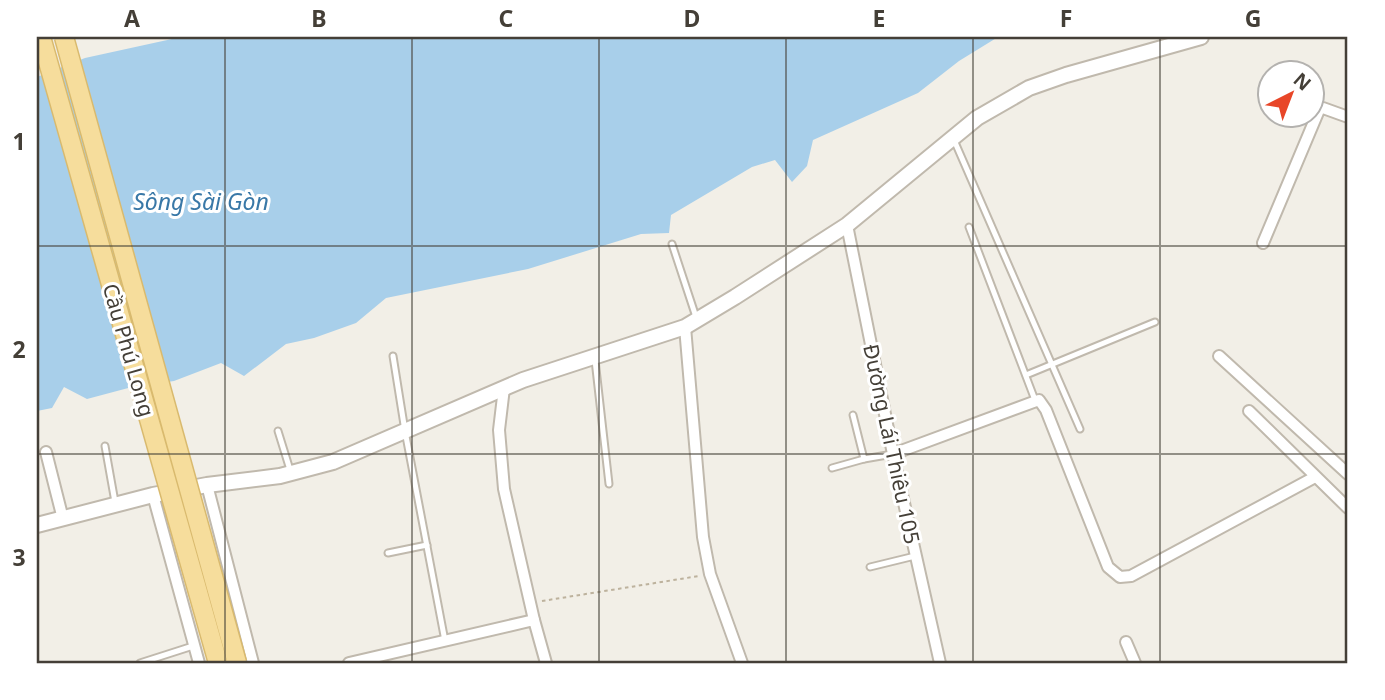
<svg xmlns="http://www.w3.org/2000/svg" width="1385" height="700" viewBox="0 0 1385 700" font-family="'Noto Sans',sans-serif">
  <rect width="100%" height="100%" fill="#f2efe7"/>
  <polygon fill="#a8cfea" points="181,37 998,37 959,61 918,93 813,140 807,166 792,182 775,160 752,167 671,215 669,233 641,234 528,269 386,298 356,323 314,338 286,344 244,376 221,363 174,381 132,387 87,399 64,387 52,408 37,411 37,77 85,58"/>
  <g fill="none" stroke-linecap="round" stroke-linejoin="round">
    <g stroke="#c0b9ad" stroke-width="9">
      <g id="service">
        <polyline points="954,140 1080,429"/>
        <polyline points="969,227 1035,400"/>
        <polyline points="672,244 696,317"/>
        <polyline points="393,356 405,431 445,641"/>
        <polyline points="595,360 609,484"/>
        <polyline points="1026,375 1155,322"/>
        <polyline points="853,415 864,459 893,454"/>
        <polyline points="278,431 291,473"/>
        <polyline points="105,446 115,502"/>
        <polyline points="832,468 864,459"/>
        <polyline points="388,553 427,545"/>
        <polyline points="870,567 915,556"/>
        <polyline points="140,663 193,646"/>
      </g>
    </g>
    <g stroke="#c0b9ad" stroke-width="14">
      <g id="minor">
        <polyline points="847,225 893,454 940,663"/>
        <polyline points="1263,243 1319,110 1323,108 1348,117"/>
        <polyline points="685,327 703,537 710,574 742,663"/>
        <polyline points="1219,356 1348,474"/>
        <polyline points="504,388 499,430 504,489 534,620"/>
        <polyline points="1249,411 1348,508"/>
        <polyline points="46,452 63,519"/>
        <polyline points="893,454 1039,400 1046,410 1108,567 1120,577 1131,576 1315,477"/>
        <polyline points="207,485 253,663"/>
        <polyline points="153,495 199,663"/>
        <polyline points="1126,642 1135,663"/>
        <polyline points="349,663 534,620 546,663"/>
      </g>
    </g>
    <g stroke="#c0b9ad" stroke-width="18">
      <polyline id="tertiary" points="37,525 153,495 207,485 280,476 333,462 523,380 685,327 735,297 847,225 977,118 1029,88 1066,75 1201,37"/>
    </g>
    <polyline stroke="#bdb29d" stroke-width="2" stroke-dasharray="3.5 3.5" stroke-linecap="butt" points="542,601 699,576"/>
    <use href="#service" stroke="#fff" stroke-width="5"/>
    <use href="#minor" stroke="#fff" stroke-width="10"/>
    <use href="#tertiary" stroke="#fff" stroke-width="14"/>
    <g stroke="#d9ba6e" stroke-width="21" stroke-linecap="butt">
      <g id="primary-bridge">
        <polyline points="41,37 218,663"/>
        <polyline points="64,37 237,663"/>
      </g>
    </g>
    <use href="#primary-bridge" stroke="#f6dd9c" stroke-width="18"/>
  </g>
  <path fill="none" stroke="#443f37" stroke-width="2" stroke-opacity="0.55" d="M 225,37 L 225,663M 412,37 L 412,663M 599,37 L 599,663M 786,37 L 786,663M 973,37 L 973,663M 1160,37 L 1160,663M 37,246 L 1348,246M 37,454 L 1348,454"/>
  <g text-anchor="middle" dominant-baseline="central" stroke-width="6" stroke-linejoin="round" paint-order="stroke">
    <g font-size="21" fill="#443f37" stroke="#fff">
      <text transform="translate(129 350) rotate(74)">Cầu Phú Long</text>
      <text transform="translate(892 444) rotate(78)">Đường Lái Thiêu 105</text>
    </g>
    <g font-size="23" font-style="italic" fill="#3978a7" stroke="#fff">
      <text x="201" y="201">Sông Sài Gòn</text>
    </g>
  </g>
  <rect width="1385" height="700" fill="none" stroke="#ffffff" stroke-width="77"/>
  <g transform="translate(1291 94) rotate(42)"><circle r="33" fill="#ffffff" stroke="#b4b2af" stroke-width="2"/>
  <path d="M0-5L12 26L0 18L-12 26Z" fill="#e84628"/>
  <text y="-10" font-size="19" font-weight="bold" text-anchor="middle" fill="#443f37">N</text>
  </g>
  <rect x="38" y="38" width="1308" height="624" fill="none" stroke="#443f37" stroke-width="2.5"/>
  <g font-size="23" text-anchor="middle" font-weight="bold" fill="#443f37">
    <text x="132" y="27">A</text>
    <text x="319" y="27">B</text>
    <text x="506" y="27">C</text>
    <text x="692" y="27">D</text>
    <text x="879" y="27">E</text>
    <text x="1066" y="27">F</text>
    <text x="1253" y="27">G</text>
    <text x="19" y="150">1</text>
    <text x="19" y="358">2</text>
    <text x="19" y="566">3</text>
  </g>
</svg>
